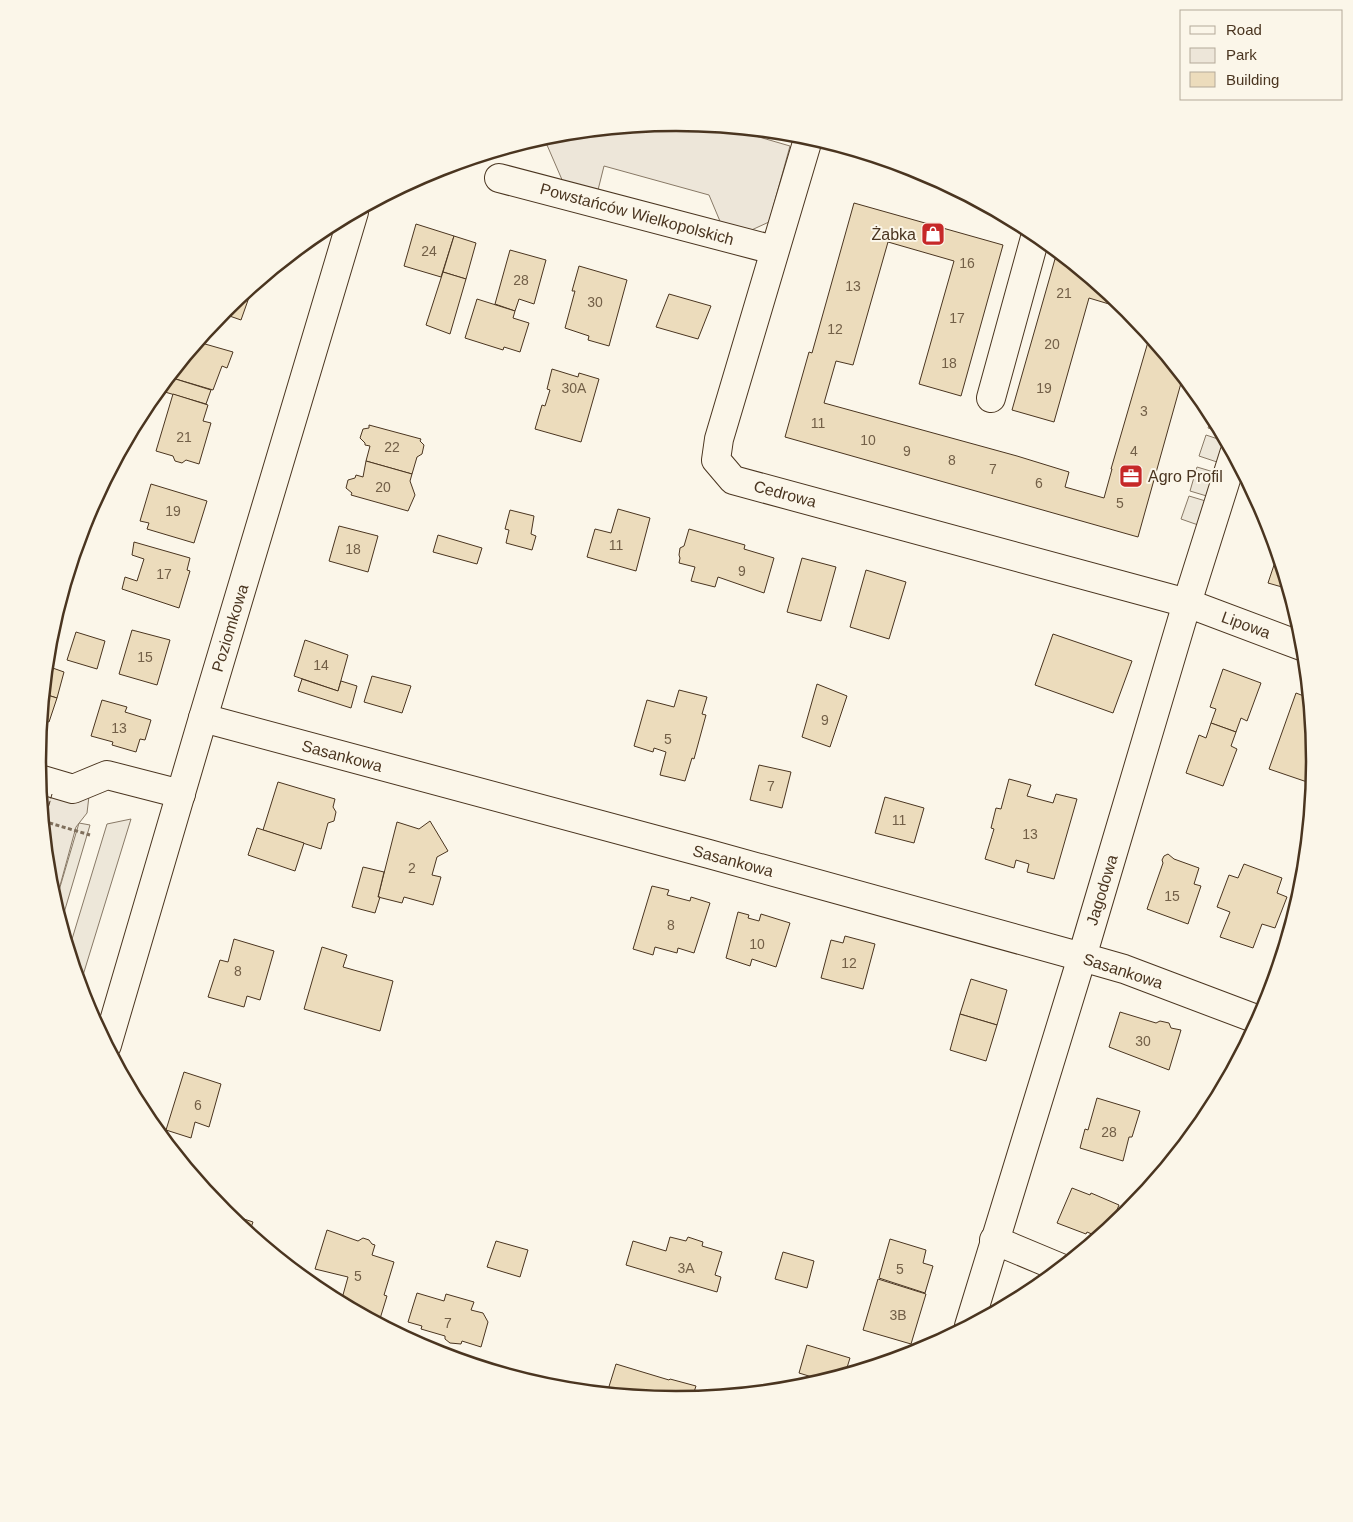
<svg xmlns="http://www.w3.org/2000/svg" width="1353" height="1522" viewBox="0 0 1353 1522" font-family="Helvetica,sans-serif">
  <rect width="100%" height="100%" fill="#fbf6e9"/>
  <g fill="#ede6d9" stroke="#887966">
    <path d="M 677,122 L 721,126 L 790,146 L 769,222 L 745,233 L 722,226 L 709,195 L 604,166 L 597,194 L 563,182 L 547,145 L 532,140 L 552,134 L 643,125 C 654,127 665,123 677,122 Z"/>
    <polygon points="40,790 89,796 87,813 76,827 55,904 51,889 53,880 49,878"/>
  </g>
  <g fill="#ede7d9" stroke="#887966">
    <polygon points="1213,415 1222,432 1208,428"/>
    <polygon points="1206,435 1227,442 1220,463 1199,456"/>
    <polygon points="1197,467 1217,473 1210,497 1190,491"/>
    <polygon points="1189,496 1209,502 1201,526 1181,519"/>
    <polygon points="131,819 80,985 69,949 107,824"/>
    <polygon points="79,823 90,825 61,923 55,904"/>
  </g>
  <g fill="#ecdcbc" stroke="#4a3520">
    <polygon points="854,203 1003,245 961,396 919,384 954,261 888,242 853,365 836,361 824,403 1017,456 1069,472 1065,487 1104,498 1112,469 1111,469 1150,335 1183,376 1138,537 785,437 809,352 812,353"/>
    <polygon points="416,224 454,236 441,277 404,266"/>
    <polygon points="454,236 476,243 466,279 443,272"/>
    <polygon points="510,250 546,260 534,304 519,299 515,311 495,304"/>
    <polygon points="1055,259 1075,265 1129,310 1089,298 1054,422 1012,410"/>
    <polygon points="579,266 627,280 609,346 588,340 589,336 565,328 575,291 572,291"/>
    <polygon points="443,272 466,279 450,334 426,325"/>
    <polygon points="253,286 241,320 221,313 225,309"/>
    <polygon points="669,294 711,306 698,339 656,327"/>
    <polygon points="477,299 515,311 513,318 529,323 520,352 504,347 503,350 465,338"/>
    <polygon points="198,342 233,352 227,368 222,366 213,390 169,377"/>
    <polygon points="552,369 578,377 579,373 599,379 581,442 535,429 542,405 545,406 550,390 547,389"/>
    <polygon points="169,377 211,390 206,404 158,390"/>
    <polygon points="173,394 208,405 203,421 211,423 199,464 186,460 182,463 175,461 173,456 156,451"/>
    <polygon points="369,425 421,439 420,441 424,445 422,454 417,457 412,474 366,461 370,446 365,445 365,443 360,438 363,429 369,428"/>
    <polygon points="366,461 412,474 410,481 415,495 408,511 351,495 352,493 346,488 348,480 355,478 356,475 363,477"/>
    <polygon points="151,484 207,501 194,543 147,529 149,523 140,521"/>
    <polygon points="618,509 650,518 636,571 587,557 595,529 611,533"/>
    <polygon points="510,510 534,516 531,534 536,536 532,550 506,543 509,530 505,529"/>
    <polygon points="339,526 378,536 368,572 329,561"/>
    <polygon points="689,529 745,545 744,549 774,558 764,593 718,577 715,587 691,581 695,567 679,563 680,558 679,555 680,548 684,546"/>
    <polygon points="438,535 482,548 477,564 433,552"/>
    <polygon points="134,542 190,558 187,570 190,571 179,608 122,589 125,577 137,581 144,559 132,555"/>
    <polygon points="1278,553 1289,589 1268,583"/>
    <polygon points="802,558 836,567 821,621 787,612"/>
    <polygon points="866,570 906,582 889,639 850,627"/>
    <polygon points="132,630 170,640 157,685 119,674"/>
    <polygon points="76,632 105,641 97,669 67,660"/>
    <polygon points="1053,634 1132,661 1113,713 1035,685"/>
    <polygon points="305,640 348,655 338,691 294,676"/>
    <polygon points="47,666 64,672 57,698 44,694"/>
    <polygon points="1223,669 1261,683 1247,721 1241,718 1236,732 1211,723 1216,709 1210,707"/>
    <polygon points="372,676 411,686 402,713 364,702"/>
    <polygon points="302,679 338,691 341,681 357,686 351,708 298,691"/>
    <polygon points="817,684 847,696 830,747 802,737"/>
    <polygon points="679,690 707,697 702,714 706,715 694,759 692,758 685,781 660,775 666,752 654,748 653,752 634,746 647,700 674,707"/>
    <polygon points="1296,693 1309,698 1315,761 1313,784 1269,769"/>
    <polygon points="44,694 57,698 49,722 42,720"/>
    <polygon points="102,700 127,707 125,712 151,720 145,740 140,739 136,752 112,745 113,742 91,736"/>
    <polygon points="1211,723 1236,732 1231,746 1237,749 1223,786 1186,773 1199,735 1206,738"/>
    <polygon points="759,765 791,772 782,808 750,800"/>
    <polygon points="1009,779 1031,785 1027,796 1053,803 1056,794 1077,799 1054,879 1027,872 1029,864 1016,860 1014,868 985,859 994,829 991,828 996,808 1001,809"/>
    <polygon points="278,782 335,799 333,807 336,812 334,821 328,823 321,849 263,830"/>
    <polygon points="885,797 924,808 914,843 875,833"/>
    <polygon points="430,821 448,851 437,857 432,875 441,877 433,905 404,897 402,903 378,897 397,822 419,829"/>
    <polygon points="257,828 304,843 295,871 248,855"/>
    <polygon points="1168,854 1174,859 1199,868 1194,884 1201,886 1188,924 1147,909 1163,863 1162,860 1164,856"/>
    <polygon points="1244,864 1282,878 1277,893 1287,897 1275,928 1262,924 1253,948 1220,937 1230,912 1217,907 1229,875 1238,878"/>
    <polygon points="363,867 384,872 378,897 380,897 375,913 352,907"/>
    <polygon points="49,878 54,880 51,889 50,885"/>
    <polygon points="652,886 669,890 667,895 690,901 691,897 710,903 694,953 678,948 677,953 655,947 653,955 633,949"/>
    <polygon points="738,912 749,915 748,918 759,921 761,914 790,923 776,967 752,959 750,966 726,958"/>
    <polygon points="845,936 875,944 863,989 821,978 831,940 843,943"/>
    <polygon points="234,939 274,951 260,1000 247,996 244,1007 208,997 220,960 228,962"/>
    <polygon points="322,947 347,955 343,967 393,981 380,1031 304,1009"/>
    <polygon points="971,979 1007,990 997,1025 960,1014"/>
    <polygon points="1120,1012 1156,1023 1160,1021 1169,1023 1171,1028 1181,1030 1169,1070 1109,1047"/>
    <polygon points="960,1014 997,1025 986,1061 950,1050"/>
    <polygon points="184,1072 221,1084 209,1127 195,1122 191,1138 166,1130"/>
    <polygon points="1097,1098 1140,1111 1132,1137 1129,1137 1123,1161 1080,1148 1085,1129 1088,1130"/>
    <polygon points="1072,1188 1090,1195 1091,1193 1119,1205 1112,1222 1115,1224 1099,1237 1087,1232 1086,1234 1057,1223"/>
    <polygon points="232,1215 253,1222 249,1233 231,1218"/>
    <polygon points="327,1230 358,1241 363,1238 369,1240 372,1244 375,1245 372,1255 394,1262 384,1295 387,1296 379,1322 364,1315 365,1310 341,1302 348,1277 315,1269"/>
    <polygon points="670,1237 686,1241 688,1237 703,1242 702,1246 722,1252 715,1275 721,1277 717,1292 626,1265 633,1241 666,1251"/>
    <polygon points="890,1239 926,1250 923,1263 933,1266 925,1293 879,1278"/>
    <polygon points="496,1241 528,1250 520,1277 487,1267"/>
    <polygon points="783,1252 814,1261 807,1288 775,1279"/>
    <polygon points="878,1279 926,1294 911,1344 863,1330"/>
    <polygon points="417,1293 444,1301 446,1294 474,1302 471,1310 483,1313 488,1322 481,1347 462,1341 461,1344 450,1343 445,1339 445,1336 421,1329 422,1326 408,1322"/>
    <polygon points="807,1345 850,1358 845,1374 825,1381 799,1373"/>
    <polygon points="616,1364 669,1380 670,1379 696,1386 692,1398 676,1400 607,1393"/>
    <polygon points="737,1388 751,1393 736,1394"/>
  </g>
  <g fill="none" stroke-linecap="round" stroke-linejoin="round">
    <g stroke="#4a3520" stroke-width="30">
      <g id="minor">
        <polyline points="809,136 719,439 716,460 733,480 1187,603 1304,647"/>
        <polyline points="499,178 774,250"/>
        <polyline points="991,398 1036,234"/>
        <polyline points="203,718 709,854 1082,957 1124,969 1259,1020"/>
        <polyline points="39,779 73,789 107,775 181,794"/>
        <polyline points="107,1045 203,718 354,212"/>
        <polyline points="994,1240 1061,1268"/>
        <polyline points="969,1326 1082,957 1187,603 1234,454"/>
      </g>
    </g>
    <polyline stroke="#7f6f5c" stroke-width="3" stroke-dasharray="4 2.5" stroke-linecap="butt" points="43,821 90,835"/>
    <use href="#minor" stroke="#fbf6e9" stroke-width="28"/>
    <polyline stroke="#4a3520" stroke-width="1" stroke-dasharray="6 2.5" stroke-linecap="butt" points="44,823 52,794"/>
  </g>
  <defs>
    <g id="shop-square" transform="scale(1.25)"><rect x="-9" y="-9" width="18" height="18" rx="4" fill="#c62828" stroke="#fbf6e9"/><path d="M-5-2.5h2.3a2.7 3.5 0 0 1 5.4 0H5L5.5 6h-11ZM-1.5-2.5h3a1.5 2.3 0 0 0-3 0Z" fill="#fff"/></g>
    <g id="office-square" transform="scale(1.25)"><rect x="-9" y="-9" width="18" height="18" rx="4" fill="#c62828" stroke="#fbf6e9"/><path d="M-6-3h4V-5.5h4V-3h4V5H-6ZM-1-4.5V-3h2v-1.5ZM-6 0V1H6V0Z" fill="#fff"/></g>
  </defs>
  <g fill-rule="evenodd">
    <use href="#shop-square" x="933" y="234"/>
    <use href="#office-square" x="1131" y="476"/>
  </g>
  <g text-anchor="middle" dominant-baseline="central" stroke-width="4" stroke-linejoin="round" paint-order="stroke">
    <g font-size="14" fill="#725f47">
      <text x="429" y="251">24</text>
      <text x="967" y="263">16</text>
      <text x="521" y="280">28</text>
      <text x="853" y="286">13</text>
      <text x="1064" y="293">21</text>
      <text x="595" y="302">30</text>
      <text x="957" y="318">17</text>
      <text x="835" y="329">12</text>
      <text x="1052" y="344">20</text>
      <text x="949" y="363">18</text>
      <text x="574" y="388">30A</text>
      <text x="1044" y="388">19</text>
      <text x="1144" y="411">3</text>
      <text x="818" y="423">11</text>
      <text x="184" y="437">21</text>
      <text x="868" y="440">10</text>
      <text x="392" y="447">22</text>
      <text x="907" y="451">9</text>
      <text x="1134" y="451">4</text>
      <text x="952" y="460">8</text>
      <text x="993" y="469">7</text>
      <text x="1039" y="483">6</text>
      <text x="383" y="487">20</text>
      <text x="1120" y="503">5</text>
      <text x="173" y="511">19</text>
      <text x="616" y="545">11</text>
      <text x="353" y="549">18</text>
      <text x="742" y="571">9</text>
      <text x="164" y="574">17</text>
      <text x="145" y="657">15</text>
      <text x="321" y="665">14</text>
      <text x="825" y="720">9</text>
      <text x="119" y="728">13</text>
      <text x="668" y="739">5</text>
      <text x="771" y="786">7</text>
      <text x="899" y="820">11</text>
      <text x="1030" y="834">13</text>
      <text x="412" y="868">2</text>
      <text x="1172" y="896">15</text>
      <text x="671" y="925">8</text>
      <text x="757" y="944">10</text>
      <text x="849" y="963">12</text>
      <text x="238" y="971">8</text>
      <text x="1143" y="1041">30</text>
      <text x="198" y="1105">6</text>
      <text x="1109" y="1132">28</text>
      <text x="686" y="1268">3A</text>
      <text x="900" y="1269">5</text>
      <text x="358" y="1276">5</text>
      <text x="898" y="1315">3B</text>
      <text x="448" y="1323">7</text>
    </g>
    <g font-size="16" fill="#4a3520" stroke="#fbf6e9">
      <text transform="translate(637 214) rotate(15)">Powstańców Wielkopolskich</text>
      <text transform="translate(785 494) rotate(15)">Cedrowa</text>
      <text transform="translate(1246 625) rotate(20)">Lipowa</text>
      <text transform="translate(230 628) rotate(-73)">Poziomkowa</text>
      <text transform="translate(342 756) rotate(15)">Sasankowa</text>
      <text transform="translate(733 861) rotate(15)">Sasankowa</text>
      <text transform="translate(1102 890) rotate(-73)">Jagodowa</text>
      <text transform="translate(1123 971) rotate(18)">Sasankowa</text>
    </g>
    <g font-size="16" fill="#4a3520" stroke="#fbf6e9" text-anchor="end">
      <text x="916" y="234">Żabka</text>
      <text x="1148" y="476" text-anchor="start">Agro Profil</text>
    </g>
  </g>
  <path d="M0 0H1353V1522H0ZM46 761a630 630 0 1 1 1260 0a630 630 0 1 1-1260 0Z" fill="#fbf6e9" fill-rule="evenodd"/>
  <path fill="none" stroke="#4a3520" stroke-width="2.5" d="M46 761a630 630 0 1 1 1260 0a630 630 0 1 1-1260 0Z"/>
  <rect x="1180" y="10" width="162" height="90" fill="#fbf6e9" stroke="#b4a999"/>
  <rect x="1190" y="26" width="25" height="8" fill="#fbf6e9" stroke="#b4a999"/>
  <text x="1226" y="35" font-size="15" fill="#4a3520">Road</text>
  <rect x="1190" y="48" width="25" height="15" fill="#ede6d9" stroke="#b4a999"/>
  <text x="1226" y="60" font-size="15" fill="#4a3520">Park</text>
  <rect x="1190" y="72" width="25" height="15" fill="#ecdcbc" stroke="#b4a999"/>
  <text x="1226" y="85" font-size="15" fill="#4a3520">Building</text>
</svg>
